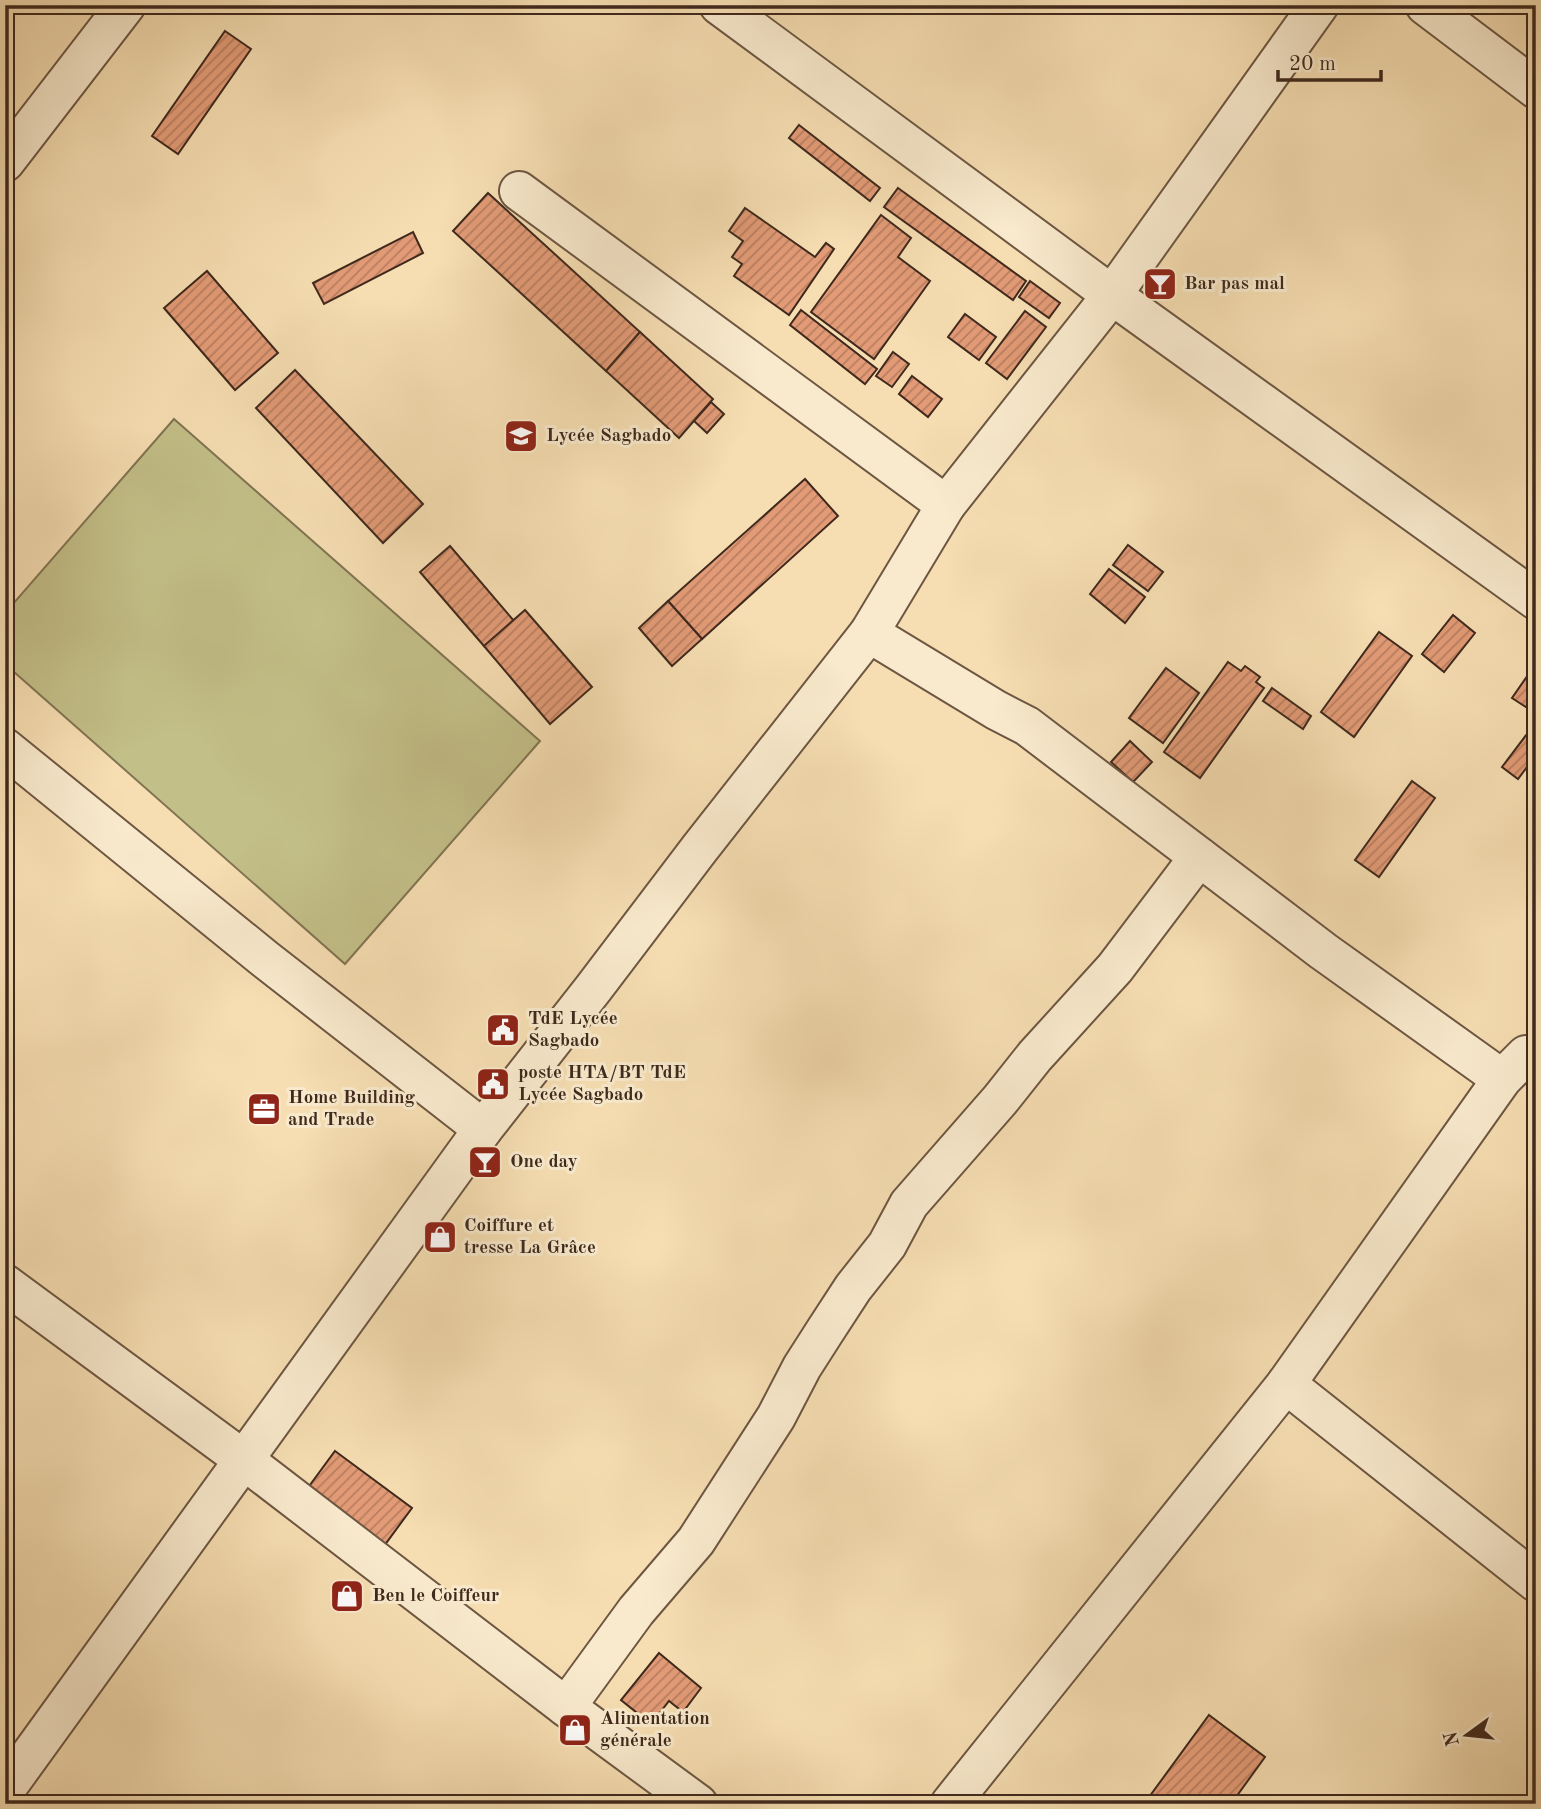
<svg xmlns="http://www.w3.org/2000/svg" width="1541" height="1809" viewBox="0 0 1541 1809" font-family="'Old Standard TT',serif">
  <defs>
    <pattern id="building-hatch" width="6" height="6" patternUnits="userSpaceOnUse" patternTransform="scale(1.75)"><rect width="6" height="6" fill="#e29b76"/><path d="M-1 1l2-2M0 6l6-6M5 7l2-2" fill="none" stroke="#b97e60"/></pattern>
  </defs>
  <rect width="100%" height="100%" fill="#f6deb2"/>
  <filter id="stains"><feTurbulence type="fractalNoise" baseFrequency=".00286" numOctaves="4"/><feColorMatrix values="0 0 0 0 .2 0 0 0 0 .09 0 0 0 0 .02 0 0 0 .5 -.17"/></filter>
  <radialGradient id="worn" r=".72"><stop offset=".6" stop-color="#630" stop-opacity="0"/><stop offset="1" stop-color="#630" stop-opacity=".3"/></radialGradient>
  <polygon fill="#c3bf88" stroke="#817452" stroke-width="2" points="174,419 540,741 345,964 5,664 5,613"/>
  <g fill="url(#building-hatch)" stroke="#3f291d" stroke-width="2">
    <polygon points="225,31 251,49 178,154 152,136"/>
    <polygon points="799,125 880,188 870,201 789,138"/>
    <polygon points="898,188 1026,281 1013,300 884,207"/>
    <polygon points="488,193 640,332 606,371 453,231"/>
    <polygon points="745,208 815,257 826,243 834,249 789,315 734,276 742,264 732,257 743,241 729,231"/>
    <polygon points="881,215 911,238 898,257 930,281 874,359 811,312"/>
    <polygon points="413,232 423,253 324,304 313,283"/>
    <polygon points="207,271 278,353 235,390 164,308"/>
    <polygon points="1030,281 1060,303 1049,318 1019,297"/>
    <polygon points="801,310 877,369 865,384 790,325"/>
    <polygon points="1025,311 1046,327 1007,379 986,363"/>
    <polygon points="965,314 996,337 979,360 948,337"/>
    <polygon points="640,332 713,399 679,438 606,371"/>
    <polygon points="893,352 909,364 892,387 876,376"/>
    <polygon points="295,370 423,504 383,543 256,408"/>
    <polygon points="912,376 942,399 928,417 899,394"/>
    <polygon points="711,402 724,414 707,433 694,421"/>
    <polygon points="805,479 838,516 702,639 668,601"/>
    <polygon points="1128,545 1163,572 1148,591 1113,565"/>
    <polygon points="450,546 514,621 484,646 420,572"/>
    <polygon points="1109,569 1145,597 1125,623 1090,594"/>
    <polygon points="668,601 702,639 672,666 639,628"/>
    <polygon points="525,610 592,687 550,724 484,646"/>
    <polygon points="1453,615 1475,633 1444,672 1422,654"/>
    <polygon points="1379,632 1412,656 1354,737 1321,712"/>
    <polygon points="1228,662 1241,671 1245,666 1260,677 1256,682 1264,688 1200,778 1164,752"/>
    <polygon points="1166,668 1199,693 1163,743 1129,718"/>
    <polygon points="1530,672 1536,676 1536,705 1532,711 1512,698"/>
    <polygon points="1272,688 1311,716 1303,729 1263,701"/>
    <polygon points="1536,722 1536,755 1518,779 1502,767"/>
    <polygon points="1130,741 1152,762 1133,782 1111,762"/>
    <polygon points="1412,781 1435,798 1379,877 1355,860"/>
    <polygon points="335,1451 412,1508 384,1546 307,1489"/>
    <polygon points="659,1653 701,1688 683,1712 669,1701 651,1724 621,1700"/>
    <polygon points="1209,1715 1265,1757 1231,1804 1144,1804"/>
  </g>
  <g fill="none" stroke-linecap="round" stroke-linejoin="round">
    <g stroke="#6d5642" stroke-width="42">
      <g id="minor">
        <polyline points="719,5 1112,295 1536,600"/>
        <polyline points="1425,5 1536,89"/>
        <polyline points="5,162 126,5"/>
        <polyline points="519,191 946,505"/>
        <polyline points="869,633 996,710 1027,726 1323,951 1502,1079"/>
        <polyline points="5,748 265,959 483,1129"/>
        <polyline points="5,1284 244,1460 566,1707 698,1804"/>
        <polyline points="1286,1384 1536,1582"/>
        <polyline points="566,1707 636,1611 696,1541 776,1417 802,1367 825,1331 853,1288 887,1245 909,1204 1000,1100 1035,1056 1115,968 1199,857"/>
        <polyline points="5,1790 483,1129 593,989 700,848 869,633 946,505 1112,295 1319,5"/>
        <polyline points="950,1804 1286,1384 1502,1079 1526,1055 1536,1064"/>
      </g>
    </g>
    <use href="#minor" stroke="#f9eacd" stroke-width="38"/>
  </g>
  <defs>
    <g id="bar-square" transform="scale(1.75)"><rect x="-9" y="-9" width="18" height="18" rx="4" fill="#8f2418" stroke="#f9eacd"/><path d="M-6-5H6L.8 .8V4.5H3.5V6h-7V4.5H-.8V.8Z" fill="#fff"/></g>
    <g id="school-square" transform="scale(1.75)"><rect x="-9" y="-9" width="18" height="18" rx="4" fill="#8f2418" stroke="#f9eacd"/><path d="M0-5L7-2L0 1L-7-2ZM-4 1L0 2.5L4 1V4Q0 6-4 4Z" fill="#fff"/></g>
    <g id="civic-square" transform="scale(1.75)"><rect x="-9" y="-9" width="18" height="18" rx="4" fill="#8f2418" stroke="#f9eacd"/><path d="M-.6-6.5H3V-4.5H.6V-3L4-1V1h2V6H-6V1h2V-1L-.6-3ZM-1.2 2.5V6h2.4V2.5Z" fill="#fff"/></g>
    <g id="office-square" transform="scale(1.75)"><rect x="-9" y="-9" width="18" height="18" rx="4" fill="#8f2418" stroke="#f9eacd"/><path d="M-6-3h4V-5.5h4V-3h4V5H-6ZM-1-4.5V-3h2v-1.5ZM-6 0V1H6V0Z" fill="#fff"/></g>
    <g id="shop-square" transform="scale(1.75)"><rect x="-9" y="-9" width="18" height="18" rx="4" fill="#8f2418" stroke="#f9eacd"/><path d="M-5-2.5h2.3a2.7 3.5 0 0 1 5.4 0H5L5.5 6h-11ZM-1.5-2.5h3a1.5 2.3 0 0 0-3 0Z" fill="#fff"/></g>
  </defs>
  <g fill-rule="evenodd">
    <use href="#bar-square" x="1160" y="284"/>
    <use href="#school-square" x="521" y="436"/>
    <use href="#civic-square" x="503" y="1030"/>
    <use href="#civic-square" x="493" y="1084"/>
    <use href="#office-square" x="264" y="1109"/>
    <use href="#bar-square" x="485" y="1162"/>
    <use href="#shop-square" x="440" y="1237"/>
    <use href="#shop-square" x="347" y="1596"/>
    <use href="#shop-square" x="575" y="1730"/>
  </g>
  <g text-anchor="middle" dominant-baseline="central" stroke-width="6" stroke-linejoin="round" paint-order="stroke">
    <g font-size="19" font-weight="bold" fill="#3f291d" stroke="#f9eacd" text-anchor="start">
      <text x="1184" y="284">Bar pas mal</text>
      <text x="546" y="436">Lycée Sagbado</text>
      <text x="528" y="1019">TdE Lycée<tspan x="528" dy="22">Sagbado</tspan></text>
      <text x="518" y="1073">poste HTA/BT TdE<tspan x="518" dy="22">Lycée Sagbado</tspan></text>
      <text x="288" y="1098">Home Building<tspan x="288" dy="22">and Trade</tspan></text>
      <text x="510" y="1162">One day</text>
      <text x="464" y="1226">Coiffure et<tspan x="464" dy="22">tresse La Grâce</tspan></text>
      <text x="372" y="1596">Ben le Coiffeur</text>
      <text x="600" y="1719">Alimentation<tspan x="600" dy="22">générale</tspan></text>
    </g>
  </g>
  <rect width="1541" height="1809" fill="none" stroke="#f6deb2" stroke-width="28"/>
  <rect x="7" y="7" width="1527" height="1795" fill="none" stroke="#3f291d" stroke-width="3.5"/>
  <rect x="14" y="14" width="1513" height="1781" fill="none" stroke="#3f291d" stroke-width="2"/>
  <g transform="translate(1467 1735) rotate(255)" stroke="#f9eacd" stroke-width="5" paint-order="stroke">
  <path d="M0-5L12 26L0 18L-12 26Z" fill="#3f291d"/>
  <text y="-10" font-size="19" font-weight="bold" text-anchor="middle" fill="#3f291d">N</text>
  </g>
  <path d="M1278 70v10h103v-10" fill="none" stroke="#3f291d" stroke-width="3.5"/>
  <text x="1289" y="70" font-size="21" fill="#3f291d" stroke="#f9eacd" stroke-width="5" paint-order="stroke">20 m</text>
  <rect width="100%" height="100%" filter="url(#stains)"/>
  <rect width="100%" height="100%" fill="url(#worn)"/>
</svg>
